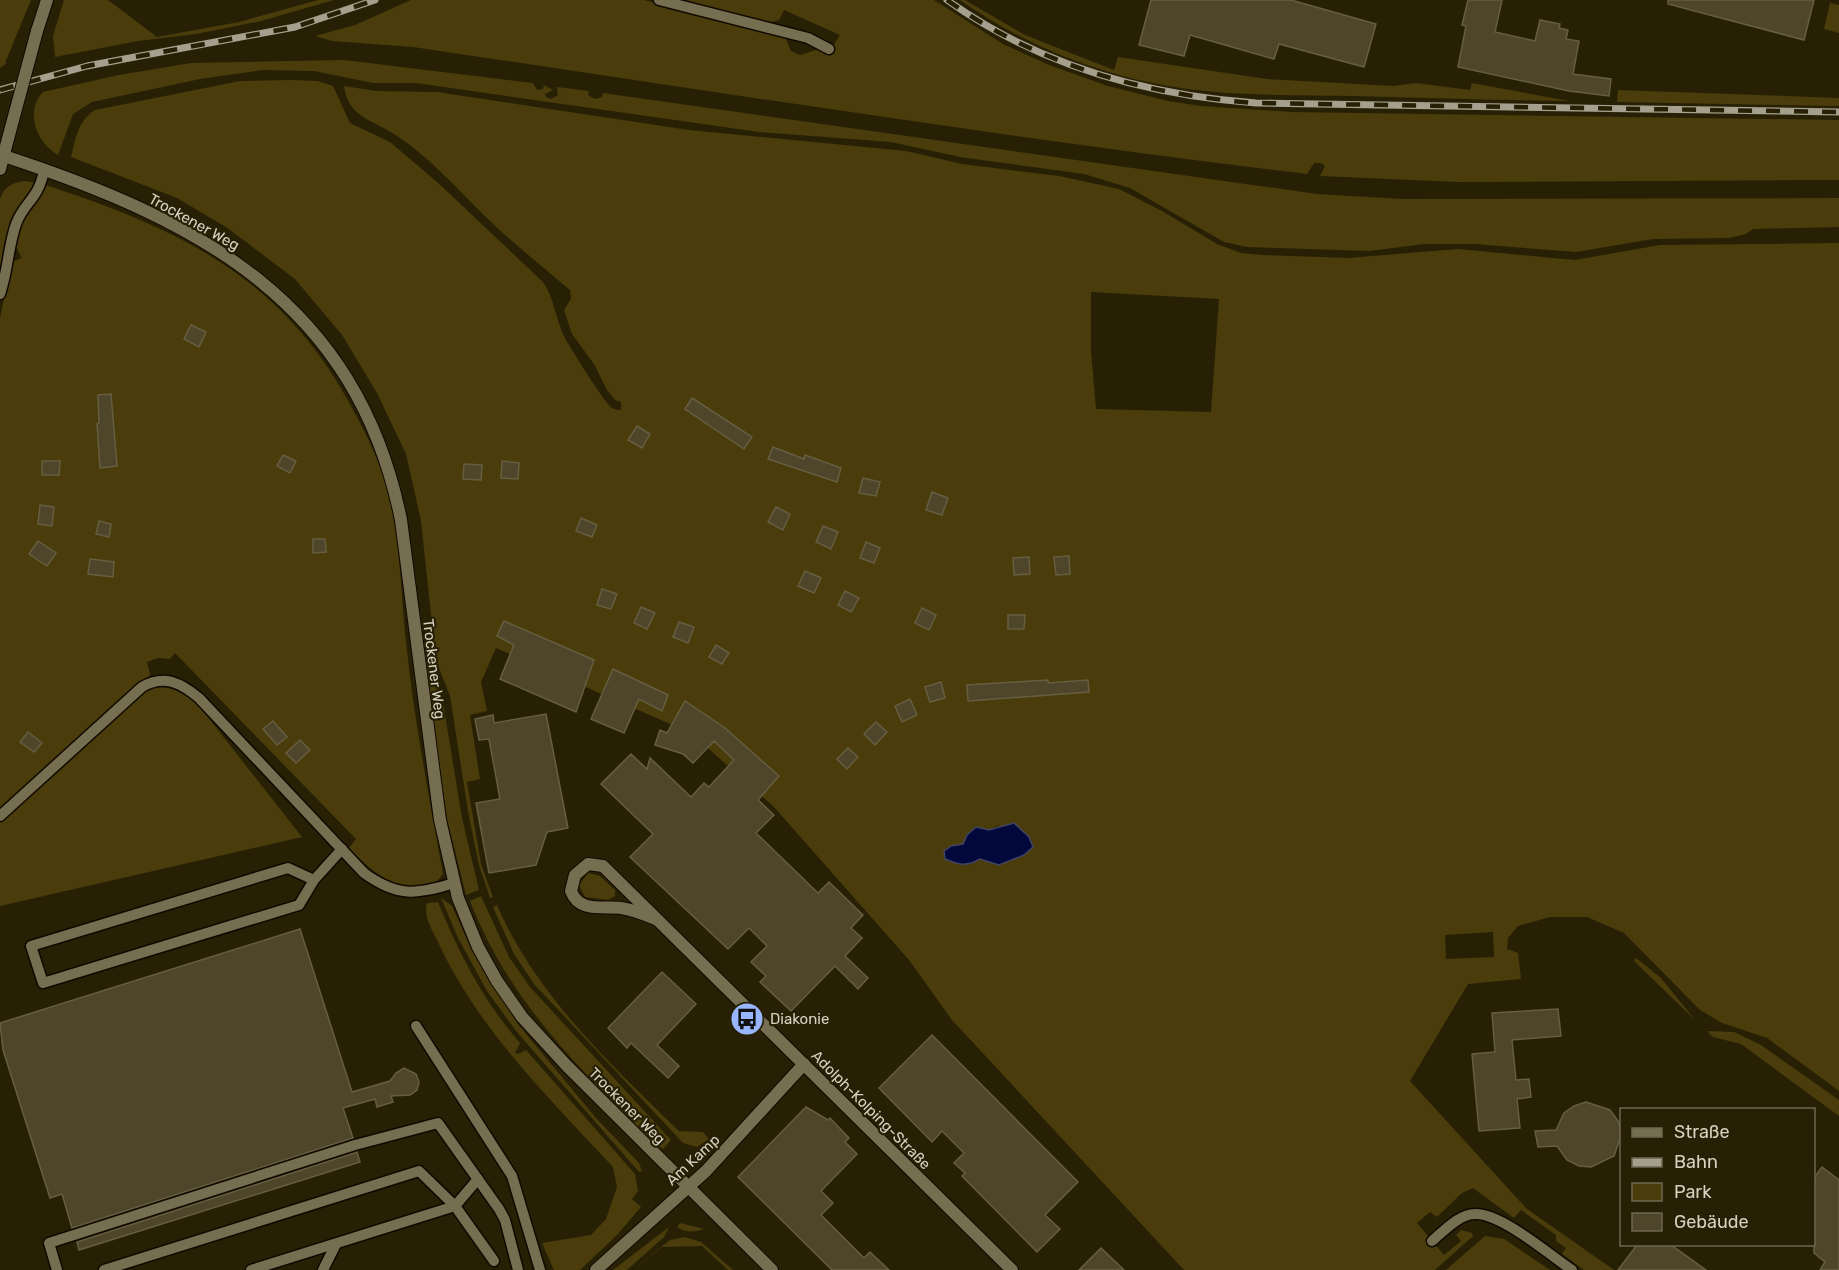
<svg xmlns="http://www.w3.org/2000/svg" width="1839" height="1270" viewBox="0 0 1839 1270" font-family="Rubik,sans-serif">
  <rect width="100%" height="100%" fill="#272005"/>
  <g fill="#4a3d0b" fill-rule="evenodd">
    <polygon points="0,0 31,0 5,63 7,63 0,68"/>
    <polygon points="64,0 108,0 157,37 239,22 318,0 334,0 261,21 196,34 138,41 55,57 53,36"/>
    <path d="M 411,0 L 644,0 L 785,37 L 791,51 L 800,55 L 819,49 L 828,54 L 840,35 L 784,10 L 779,20 L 767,23 L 678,0 L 934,0 L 1003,44 L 1049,65 L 1108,86 L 1168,101 L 1201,106 L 1291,112 L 1839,120 L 1839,180 L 1459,182 L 1320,176 L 1325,166 L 1321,163 L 1314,163 L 1307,174 C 1008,138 711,91 413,47 L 332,41 L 315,36 L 355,25 Z"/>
    <path d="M 960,0 L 965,0 L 1025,35 L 1114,70 L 1118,57 L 1267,79 L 1394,86 L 1416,83 L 1470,90 L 1472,83 L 1569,101 C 1497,100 1426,98 1355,96 C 1305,95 1254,96 1205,91 C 1119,83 1030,50 960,0 Z"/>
    <polygon points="1830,3 1839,5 1839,33 1824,29"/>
    <path d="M 344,60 L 533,83 L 537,90 L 543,89 L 544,85 L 553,90 L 545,94 L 546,97 L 551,99 L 558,95 L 557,87 L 589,91 L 588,95 L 595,99 L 602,97 L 603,93 L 624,96 L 1317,194 L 1402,199 L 1839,198 L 1839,227 L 1753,229 L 1746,234 L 1729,238 L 1653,239 L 1576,252 L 1474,244 L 1424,244 L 1370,251 L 1247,247 L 1224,242 L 1130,188 L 1084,174 L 960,157 L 891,142 L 759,132 L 416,83 L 373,83 L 314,71 L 263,70 L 200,79 L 92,102 L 73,114 L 58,155 C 37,143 24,112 43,92 L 119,75 L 191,63 Z"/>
    <path d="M 290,80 L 318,81 L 333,86 L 350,123 L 390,142 L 437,182 L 543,282 C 554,298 555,316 563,334 C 567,343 606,405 612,408 C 613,409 619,410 621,410 L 621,402 L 615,400 L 607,390 L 594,364 L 572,334 L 564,310 L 571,299 L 570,290 C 543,267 515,245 490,221 C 459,191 430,157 394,134 C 371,119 348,117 344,86 L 376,91 L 437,92 L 689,130 L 906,151 L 962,164 L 1059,176 L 1119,189 L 1162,211 L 1217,244 L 1241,253 L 1262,255 L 1348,258 L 1458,249 L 1575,260 L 1660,245 L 1839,243 L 1839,1091 L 1767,1038 L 1722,1023 L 1700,1010 L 1624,933 L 1587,917 L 1550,917 L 1518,926 L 1508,938 L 1507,949 L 1518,953 L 1521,979 L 1468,984 L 1410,1081 L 1527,1209 L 1614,1270 L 1584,1270 L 1562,1254 L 1566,1248 L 1556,1241 L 1556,1235 L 1521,1210 L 1514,1218 L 1473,1188 L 1462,1193 L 1437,1217 L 1430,1212 L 1417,1223 L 1444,1255 L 1461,1241 L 1456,1235 L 1461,1230 L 1472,1233 L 1473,1236 L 1435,1270 L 1184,1270 L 952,1020 L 909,960 L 774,807 L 691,733 L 496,648 L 481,682 L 487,711 L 470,715 L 480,779 L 467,782 L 481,864 L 493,897 L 490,898 L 479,865 L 469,817 L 450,696 L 436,661 L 421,521 L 406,454 L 377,393 L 342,335 L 295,279 L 226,227 L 177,198 L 71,157 C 76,138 77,122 95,110 L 240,81 ZM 1091,292 L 1219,299 L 1211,412 L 1096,409 L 1091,351 ZM 999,825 L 980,859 L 969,865 L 951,846 L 963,844 L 967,835 L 976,827 L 989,830 ZM 1493,932 L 1494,957 L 1446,959 L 1445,935 Z"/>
    <polygon points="1618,90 1839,98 1839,106 1617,102"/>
    <path d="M 25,181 L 36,183 L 0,279 C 0,261 0,213 0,199 C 4,186 14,182 25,181 Z"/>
    <path d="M 46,185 C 179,229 282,277 351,406 C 365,432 378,457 386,485 C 401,536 400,589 406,642 C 414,720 429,797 443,874 C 416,911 369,870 349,848 L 356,839 L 175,653 L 170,659 L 158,658 L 147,662 L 150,674 L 147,680 L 111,707 L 0,810 L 0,318 L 12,262 L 21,258 C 20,252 16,249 16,245 C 14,219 41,207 46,185 Z"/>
    <polygon points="423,647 442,696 462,818 479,890 466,895 447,819"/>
    <path d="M 151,688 C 168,685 183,691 196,702 L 302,837 L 0,906 L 0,822 L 117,713 Z"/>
    <polygon points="588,873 600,876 615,890 615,896 608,900 585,897 579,885"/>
    <path d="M 481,896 L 509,957 L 530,987 L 671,1140 L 663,1149 C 641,1136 623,1113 606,1095 C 548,1035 501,980 470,901 Z"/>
    <polygon points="441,898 452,906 472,951 517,1023 596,1118 639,1163 642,1171 639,1172 516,1031 487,991 458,938"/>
    <path d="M 438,902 C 459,953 483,1001 520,1043 L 515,1053 L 518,1054 L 526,1050 L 635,1174 L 638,1191 L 632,1199 L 641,1207 L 617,1235 L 580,1270 L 554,1270 L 542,1243 L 591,1235 L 606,1219 L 617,1187 L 613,1167 C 548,1097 478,1029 438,942 C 432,930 423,916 427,903 Z"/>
    <path d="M 497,905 C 535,994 611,1065 679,1131 L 703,1132 L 709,1139 L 697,1147 L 683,1143 L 534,984 L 514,954 L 493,907 Z"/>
    <polygon points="1636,958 1661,978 1695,1020 1634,961"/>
    <polygon points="1707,1031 1734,1032 1761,1045 1839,1100 1839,1116 1741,1044 1713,1037"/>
    <path d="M 680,1223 L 704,1229 C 696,1232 686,1233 677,1227 Z"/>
    <polygon points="669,1227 664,1237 627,1270 613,1270"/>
    <polygon points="1485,1236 1504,1239 1550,1270 1446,1270"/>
    <polygon points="685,1237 701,1242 733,1270 728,1270 702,1246 662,1247 632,1270 670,1240"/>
  </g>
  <path fill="#02073c" stroke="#424464" stroke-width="1.5" d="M 1014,823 L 1029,837 L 1033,847 L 1024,855 L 999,865 L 980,859 C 966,867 959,865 945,859 L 944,851 L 951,846 L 963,844 L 967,835 L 976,827 L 989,830 Z"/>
  <g fill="#4e452a" stroke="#665e41" stroke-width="1.5">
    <polygon points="1151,0 1291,0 1376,24 1364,67 1279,44 1274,59 1190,35 1184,56 1139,45"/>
    <polygon points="1468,0 1502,0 1495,32 1535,41 1540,20 1560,24 1559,28 1568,30 1566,39 1579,41 1573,74 1611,79 1609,96 1569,91 1458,67 1466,26 1462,25"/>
    <polygon points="1668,0 1814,0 1804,40 1668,4"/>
    <polygon points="191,325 206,332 199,347 184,339"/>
    <polygon points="111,394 117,466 100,468 97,424 99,423 98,395"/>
    <polygon points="692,398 752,437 744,449 685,409"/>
    <polygon points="637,426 650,434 642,448 628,440"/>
    <polygon points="773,447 804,459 805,455 841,468 837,482 768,459"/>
    <polygon points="283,455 296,461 290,473 277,466"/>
    <polygon points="42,461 60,461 59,475 42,475"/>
    <polygon points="502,461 519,463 518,479 501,478"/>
    <polygon points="464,464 482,465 481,480 463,479"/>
    <polygon points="863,478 880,482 876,496 859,493"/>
    <polygon points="932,492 948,498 942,515 926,510"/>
    <polygon points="40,505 54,507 52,526 38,524"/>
    <polygon points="776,507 790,514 783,530 768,522"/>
    <polygon points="581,518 597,525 592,537 576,531"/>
    <polygon points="99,521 111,524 109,537 96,534"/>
    <polygon points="823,526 838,532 831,549 816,542"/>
    <polygon points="313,539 325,539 326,552 313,553"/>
    <polygon points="38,541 56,553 47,566 29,554"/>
    <polygon points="866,542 880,548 874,563 860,558"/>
    <polygon points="1069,556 1070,574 1056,575 1054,557"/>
    <polygon points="1029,557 1030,574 1014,575 1013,558"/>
    <polygon points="90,559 114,562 113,577 88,574"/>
    <polygon points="805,571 821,578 814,593 798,586"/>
    <polygon points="602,589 617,594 611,609 597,605"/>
    <polygon points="845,591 859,598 851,612 838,605"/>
    <polygon points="641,607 655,613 647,629 634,623"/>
    <polygon points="922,608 936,615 929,630 915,623"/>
    <polygon points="1008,615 1025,615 1024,629 1008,629"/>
    <polygon points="504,621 594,660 576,712 500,679 514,645 497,636"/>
    <polygon points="679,622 694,627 688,643 673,637"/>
    <polygon points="716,645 729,653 722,664 709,657"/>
    <polygon points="613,669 668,695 662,711 639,699 624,733 591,719"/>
    <polygon points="1048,680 1048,683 1088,680 1089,692 968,701 967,685"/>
    <polygon points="941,682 945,698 930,702 925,687"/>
    <polygon points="910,699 917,715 902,722 895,706"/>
    <polygon points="685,701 725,728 779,776 758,800 774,815 756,833 818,893 829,882 863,915 851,928 862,938 845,956 868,978 858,989 835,966 791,1011 760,982 766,976 751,962 767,946 749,928 728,949 630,857 653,834 601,784 631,754 647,769 650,758 691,797 704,783 709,787 734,760 714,741 693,763 683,754 655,745 660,730 667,733"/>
    <polygon points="546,714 568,828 547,832 536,865 489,873 476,803 500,799 489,739 479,740 475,719 493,715 494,723"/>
    <polygon points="273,721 287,737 277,745 263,729"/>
    <polygon points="876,722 887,732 875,745 864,734"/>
    <polygon points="28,732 42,743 34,752 20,742"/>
    <polygon points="300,740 310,750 296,763 286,753"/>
    <polygon points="848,748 858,757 847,769 837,759"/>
    <polygon points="300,929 352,1092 390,1081 396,1073 404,1068 416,1074 419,1082 417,1090 410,1095 391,1096 393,1102 377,1107 375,1099 343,1108 353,1138 72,1228 62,1194 50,1198 3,1050 0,1023"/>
    <polygon points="662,972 696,1004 657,1045 679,1066 668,1078 631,1043 627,1048 608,1028"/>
    <polygon points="1558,1009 1561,1036 1512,1040 1516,1080 1529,1079 1531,1097 1517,1099 1520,1128 1479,1131 1472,1054 1495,1052 1492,1013"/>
    <polygon points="932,1035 1078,1182 1045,1215 1060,1229 1037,1252 962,1176 965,1173 954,1163 964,1153 942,1131 932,1142 879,1088"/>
    <polygon points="1586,1102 1610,1110 1618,1121 1622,1133 1614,1156 1591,1167 1579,1166 1567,1160 1557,1146 1538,1147 1535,1131 1556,1130 1564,1113 1574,1106"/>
    <polygon points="806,1107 828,1120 830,1118 849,1138 845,1142 857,1154 821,1191 833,1203 821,1215 864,1258 870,1252 889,1270 832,1270 738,1177"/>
    <polygon points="357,1152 360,1162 79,1250 77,1242"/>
    <polygon points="1822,1167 1839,1180 1839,1270 1820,1270 1825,1262 1814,1253 1814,1178"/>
    <polygon points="1637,1245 1671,1245 1706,1270 1618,1270"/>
    <polygon points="1101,1248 1124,1270 1079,1270"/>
  </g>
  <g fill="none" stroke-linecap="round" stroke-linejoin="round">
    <g stroke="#100900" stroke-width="13">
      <g id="service">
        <polyline points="659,0 808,38 829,49"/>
        <path d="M 0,294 C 8,271 8,247 16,224 C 24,202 39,199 44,170"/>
        <path d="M 0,816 L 142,687 C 164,674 181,683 199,698 L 364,873 C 397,897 416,895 454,883"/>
        <polyline points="314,880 288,868 31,946 43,983 299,905 314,880 342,849"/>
        <polyline points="416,1026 512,1176 540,1270"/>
        <path d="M 1432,1241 C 1444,1231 1459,1214 1475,1214 C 1501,1213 1550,1255 1572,1270"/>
        <polyline points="57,1270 49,1243 355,1145 438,1123 499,1209 505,1220 518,1270"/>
        <polyline points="104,1270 419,1171 455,1206 494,1261"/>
        <polyline points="251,1270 455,1206 478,1179"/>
        <polyline points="323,1270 336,1244"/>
      </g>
    </g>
    <g stroke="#100900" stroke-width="14">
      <g id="minor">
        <polyline points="37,31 47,0"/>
        <path d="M 4,156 C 199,220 357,302 401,520 L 440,820 L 458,898 L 478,947 L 497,981 L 522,1017 L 567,1066 L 772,1270"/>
        <polyline points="0,169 13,120"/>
        <path d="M 658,920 C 646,915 635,910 621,908 C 603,906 579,913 571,891 L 575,875 L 588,864 L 603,866 L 1012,1270"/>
        <polyline points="596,1270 706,1171 804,1064"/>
      </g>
    </g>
    <use href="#service" stroke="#766e51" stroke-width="10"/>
    <use href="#minor" stroke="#766e51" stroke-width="12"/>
    <g stroke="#a5a08d" stroke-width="7">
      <g id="rail">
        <path d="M 947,0 C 1038,65 1145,95 1256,103 L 1839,112"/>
        <polyline points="0,90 87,66 295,27 375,0"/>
      </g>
    </g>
    <use href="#rail" stroke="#272005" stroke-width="4.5" stroke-dasharray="14" stroke-linecap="butt"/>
    <g stroke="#100900" stroke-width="14" stroke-linecap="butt">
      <polyline id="minor-bridge" points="13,120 37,31"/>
    </g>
    <use href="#minor-bridge" stroke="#766e51" stroke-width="12"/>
  </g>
  <defs>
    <g id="bus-disc" transform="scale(1.725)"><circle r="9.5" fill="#97b6fd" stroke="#272005"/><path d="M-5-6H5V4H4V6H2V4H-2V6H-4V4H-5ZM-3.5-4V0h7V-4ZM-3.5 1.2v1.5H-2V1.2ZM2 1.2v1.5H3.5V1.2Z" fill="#111"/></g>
  </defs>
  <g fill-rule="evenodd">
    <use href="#bus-disc" x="747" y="1019"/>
  </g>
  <g text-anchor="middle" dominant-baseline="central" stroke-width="4.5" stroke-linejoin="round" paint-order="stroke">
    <g font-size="15" fill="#d6d2c2" stroke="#272005">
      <text transform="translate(194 222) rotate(29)">Trockener Weg</text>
      <text transform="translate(434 669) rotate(83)">Trockener Weg</text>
      <text transform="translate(627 1106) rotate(45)">Trockener Weg</text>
      <text transform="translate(871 1110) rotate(45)">Adolph-Kolping-Straße</text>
      <text transform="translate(693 1160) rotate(-43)">Am Kamp</text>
    </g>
    <g font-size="15" fill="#d6d2c2" stroke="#272005" text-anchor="start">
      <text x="770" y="1019">Diakonie</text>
    </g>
  </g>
  <rect x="1620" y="1108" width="195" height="138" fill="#272005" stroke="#6d6751" stroke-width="1.5"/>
  <rect x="1632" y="1128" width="30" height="9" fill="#766e51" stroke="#6d6751" stroke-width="1.5"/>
  <text x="1674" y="1138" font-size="18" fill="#d6d2c2">Straße</text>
  <rect x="1632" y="1158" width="30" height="9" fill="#a5a08d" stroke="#6d6751" stroke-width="1.5"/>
  <text x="1674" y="1168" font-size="18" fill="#d6d2c2">Bahn</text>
  <rect x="1632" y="1183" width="30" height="18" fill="#4a3d0b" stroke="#6d6751" stroke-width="1.5"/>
  <text x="1674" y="1198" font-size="18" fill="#d6d2c2">Park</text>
  <rect x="1632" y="1213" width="30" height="18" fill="#4e452a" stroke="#6d6751" stroke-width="1.5"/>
  <text x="1674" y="1228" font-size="18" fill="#d6d2c2">Gebäude</text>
</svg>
